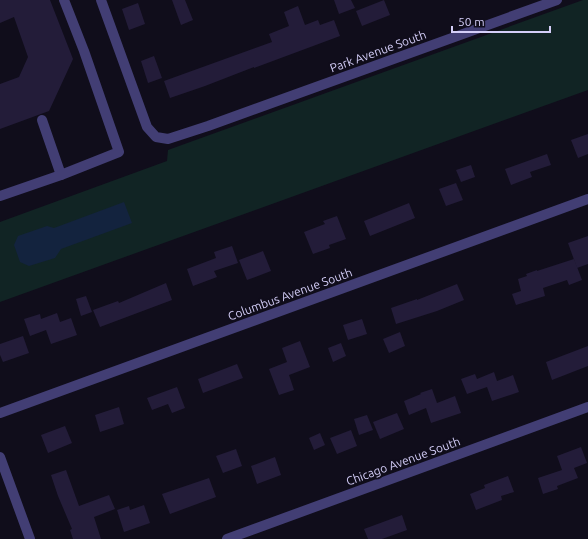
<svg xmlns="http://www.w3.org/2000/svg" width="588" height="539" viewBox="0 0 588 539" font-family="Ubuntu,sans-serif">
  <rect width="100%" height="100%" fill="#100d1b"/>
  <polygon fill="#112424" points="583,0 588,0 588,90 0,302 0,222 167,161 168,150"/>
  <polygon fill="#13233e" points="124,202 132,223 61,249 55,258 29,266 20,262 14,245 18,236 47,226 54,228"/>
  <g fill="#231c39">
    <polygon points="0,0 50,0 73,59 49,111 0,129 0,84 19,77 28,57 14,17 0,23"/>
    <polygon points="172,0 185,0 193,20 181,25"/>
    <polygon points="334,0 351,0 355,8 339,14"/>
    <polygon points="384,0 390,15 362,26 356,11"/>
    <polygon points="138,3 145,24 129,30 122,9"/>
    <polygon points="298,6 305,25 318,20 320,25 334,20 340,36 254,68 254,67 205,86 170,98 164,81 272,42 269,34 289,26 284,12"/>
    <polygon points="154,56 162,78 148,83 141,61"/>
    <polygon points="588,134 588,154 578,158 571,140"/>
    <polygon points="547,154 551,165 530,172 532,177 511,185 505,169"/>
    <polygon points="471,165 475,177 461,182 456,170"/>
    <polygon points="456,183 463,200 446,206 439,189"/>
    <polygon points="409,203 415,218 370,236 364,221"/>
    <polygon points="337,216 346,239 329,245 330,248 313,254 304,232 325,224 323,221"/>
    <polygon points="588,236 588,264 577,268 568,243"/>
    <polygon points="232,246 238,263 214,271 217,277 193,286 187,269 216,258 214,252"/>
    <polygon points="263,251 271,271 247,280 239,260"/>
    <polygon points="574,259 582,280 569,285 567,280 543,288 545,296 516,305 512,294 521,291 518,279 527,276 526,274 537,270 537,271"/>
    <polygon points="166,283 172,300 100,327 93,310 118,301 119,303"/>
    <polygon points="457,284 464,300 437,311 396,324 391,308 417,299 417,300"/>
    <polygon points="86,296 92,312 81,316 76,299"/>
    <polygon points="57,313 60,322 71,318 77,335 51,344 46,330 30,336 24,319 40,314 41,319"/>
    <polygon points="362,319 367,334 348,340 343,325"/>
    <polygon points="400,332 405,346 389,353 383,339"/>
    <polygon points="23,336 29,353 3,362 0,355 0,344"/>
    <polygon points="300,341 310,367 289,375 294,390 279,395 269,369 287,362 282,348"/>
    <polygon points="341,343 346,356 333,362 328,348"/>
    <polygon points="588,346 588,366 552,380 546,362"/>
    <polygon points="237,364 243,378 203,393 198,379"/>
    <polygon points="494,372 497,381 513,375 519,392 492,401 487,387 467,394 461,379 475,374 477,379"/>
    <polygon points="177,387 185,408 172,413 168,404 152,410 147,398"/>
    <polygon points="432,389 437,403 455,396 461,413 431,423 426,408 409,415 404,401 421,394 420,393"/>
    <polygon points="119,407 124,424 100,432 95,415"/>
    <polygon points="397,413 404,429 380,439 373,422"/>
    <polygon points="367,415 373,430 359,435 354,419"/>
    <polygon points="65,426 72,443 48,453 41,435"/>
    <polygon points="351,430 357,446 337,454 330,438"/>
    <polygon points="320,433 325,445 314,450 309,438"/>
    <polygon points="581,447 587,463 574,468 578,478 557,486 558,489 543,494 538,478 562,470 557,456"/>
    <polygon points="236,449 242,466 223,473 216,456"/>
    <polygon points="275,457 281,475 257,484 251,466"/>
    <polygon points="66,470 79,506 109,495 115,509 94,517 101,539 73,539 70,530 72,529 58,496 51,475"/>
    <polygon points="508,476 514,492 501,496 502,500 476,510 470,494 485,488 484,485"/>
    <polygon points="209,478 216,497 170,514 162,494"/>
    <polygon points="144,505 150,523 124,532 117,510 129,506 130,510"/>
    <polygon points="402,515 407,530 382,539 368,539 364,529"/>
  </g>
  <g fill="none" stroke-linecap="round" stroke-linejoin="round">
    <g stroke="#423e74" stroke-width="10">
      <polyline points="101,0 147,127 156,137 168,139 208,126 557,0"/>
      <polyline points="42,120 61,175"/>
      <polyline points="0,196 61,175 119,152 84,51 64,0"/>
      <polyline points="0,413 588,199"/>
      <polyline points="0,457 30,539"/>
      <polyline points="227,539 588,407"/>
    </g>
  </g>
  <g text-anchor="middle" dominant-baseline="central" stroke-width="4" stroke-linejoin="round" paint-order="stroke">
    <g font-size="12" fill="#d4cef8" stroke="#100d1b">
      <text transform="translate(378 51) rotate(-20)">Park Avenue South</text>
      <text transform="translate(290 294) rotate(-20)">Columbus Avenue South</text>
      <text transform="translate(403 461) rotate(-20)">Chicago Avenue South</text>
    </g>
  </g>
  <path d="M452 26v6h98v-6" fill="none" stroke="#d4cef8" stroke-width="2"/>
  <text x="458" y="26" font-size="12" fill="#d4cef8" stroke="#100d1b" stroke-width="3" paint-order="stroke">50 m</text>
</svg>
